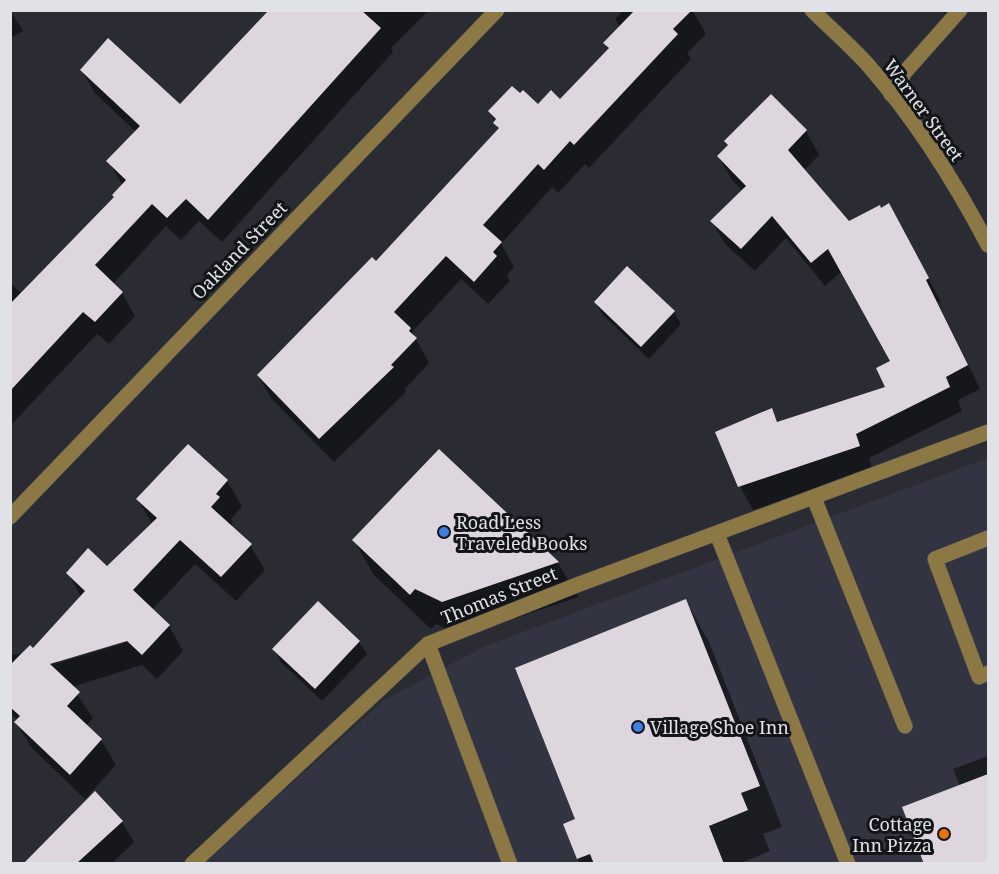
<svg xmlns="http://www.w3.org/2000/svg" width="999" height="874" viewBox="0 0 999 874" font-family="'Noto Serif',serif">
  <rect width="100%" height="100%" fill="#2a2b33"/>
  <polygon fill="#333441" points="988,458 988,863 203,864 384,700 485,646"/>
  <g fill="#0007" fill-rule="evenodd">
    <polygon points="10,10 23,31 10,38"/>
    <polygon points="270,10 429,10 391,48 393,52 222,242 199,221 181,240 166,226 113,284 122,293 135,316 109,344 97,334 10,426 10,283 22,294 115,198 123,186 108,161 136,132 95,93 81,70 180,107"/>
    <polygon points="624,10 692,10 706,34 687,53 691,59 589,168 585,164 558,193 552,187 501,244 514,267 507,275 510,281 488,304 461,279 412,332 429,363 405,389 406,392 334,462 272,399 258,376 376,263 499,130 490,112 560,101 609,50 605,43 620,27 615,19"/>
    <polygon points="771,96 806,131 819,155 804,170 848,223 901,228 941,302 938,303 980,389 958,400 962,411 869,458 872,469 753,510 740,486 771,410 779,423 887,387 892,362 842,271 825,286 786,238 755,271 725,244 712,221 743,191 732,180 719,157 729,147 726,141"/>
    <polygon points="595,302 674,312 681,324 649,359 603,315"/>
    <path d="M 188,446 L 227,481 L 242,506 L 231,519 L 233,523 L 230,526 L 250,545 L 265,570 L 236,601 L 195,564 L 152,610 L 169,626 L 183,651 L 157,679 L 142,665 L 72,687 L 93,718 L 86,726 L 101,740 L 116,765 L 85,799 L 31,747 L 16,722 L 18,720 L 10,713 L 10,655 L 30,653 L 81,597 L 68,573 L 107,568 L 153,525 L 138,500 ZM 133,637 L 134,640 L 58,663 L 58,660 Z"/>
    <polygon points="439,451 558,563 578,597 463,636 436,624 431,629 374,575 354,540"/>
    <polygon points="686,601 709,642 782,827 763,834 770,851 739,864 580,864 565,825 577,820"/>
    <polygon points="359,642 367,654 322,701 281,662 274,650"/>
    <polygon points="988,756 988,864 925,864 960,786 953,769"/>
    <polygon points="122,822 134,842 111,864 25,864"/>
  </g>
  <g fill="#ded6de">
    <polygon points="269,10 361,10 381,28 208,220 186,199 167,218 152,204 95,265 123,292 95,322 83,312 10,391 10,304 114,197 112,195 126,180 106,161 140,126 80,70 108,38 180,104"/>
    <polygon points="635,10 692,10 673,29 678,34 574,145 570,141 544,170 538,164 483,225 502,242 493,252 497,256 474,282 446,256 394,312 411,328 409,331 417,338 391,365 394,367 319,439 257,375 372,257 376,261 499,128 493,123 496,119 488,111 512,86 520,93 523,90 538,104 551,90 560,99 609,48 603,43"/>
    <polygon points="771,94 807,130 788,150 849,221 880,205 881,208 889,203 929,278 926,280 968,365 946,377 950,387 856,434 860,446 738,487 715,432 772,408 777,422 885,387 876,368 890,361 828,249 811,263 772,216 741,249 710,221 746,186 717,156 728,145 724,141"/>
    <polygon points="627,266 675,311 641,347 594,302"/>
    <polygon points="188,444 228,480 216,494 220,497 211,507 252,544 221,577 180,540 133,590 170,625 142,655 127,641 50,664 80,692 67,706 102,739 70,775 14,722 20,716 10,707 10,665 30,645 33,648 85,591 66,573 88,548 107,566 157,518 136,499"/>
    <polygon points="439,449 559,562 442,602 415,589 410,595 352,540"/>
    <polygon points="686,599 760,786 741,793 748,810 709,826 724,864 594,864 590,854 577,859 563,824 575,819 515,668"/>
    <polygon points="318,601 360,641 315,689 272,649"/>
    <polygon points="988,774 988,864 924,864 902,807"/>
    <polygon points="95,791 123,821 76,864 23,864"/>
  </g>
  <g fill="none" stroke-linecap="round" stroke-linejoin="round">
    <g stroke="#474850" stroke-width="16">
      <g id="minor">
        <path d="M 812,10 C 830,28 851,46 868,65 C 915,119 955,182 988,245"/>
        <polyline points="891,94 905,72 960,10"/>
        <polyline points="814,498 905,726"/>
        <polyline points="10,517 497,10"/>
        <polyline points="717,534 848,864"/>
        <polyline points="988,538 935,559 979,677 988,673"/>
        <polyline points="428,644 510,864"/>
        <polyline points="192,864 428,644 577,585 988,432"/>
      </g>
    </g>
    <use href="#minor" stroke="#8b7844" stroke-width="15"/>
  </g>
  <g fill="#3f7fe0" stroke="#131418" stroke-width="2">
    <circle cx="444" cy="532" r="6"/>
    <circle cx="638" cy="727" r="6"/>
  </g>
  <circle fill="#e8710a" stroke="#131418" stroke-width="2" cx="944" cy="834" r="6"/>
  <g text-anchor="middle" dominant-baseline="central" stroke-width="6" stroke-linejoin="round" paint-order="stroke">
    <g font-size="18" fill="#e1e2e7" stroke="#131418">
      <text transform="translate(924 110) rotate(54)">Warner Street</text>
      <text transform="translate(239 250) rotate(-46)">Oakland Street</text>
      <text transform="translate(499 595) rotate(-22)">Thomas Street</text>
    </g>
    <g font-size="18" fill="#e1e2e7" stroke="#131418" text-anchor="start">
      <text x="456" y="522">Road Less<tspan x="456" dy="21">Traveled Books</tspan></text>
      <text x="650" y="727">Village Shoe Inn</text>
      <text x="932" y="824" text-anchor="end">Cottage<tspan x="932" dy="21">Inn Pizza</tspan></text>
    </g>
  </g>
  <rect width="999" height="874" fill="none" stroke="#e1e2e7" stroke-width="24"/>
</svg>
